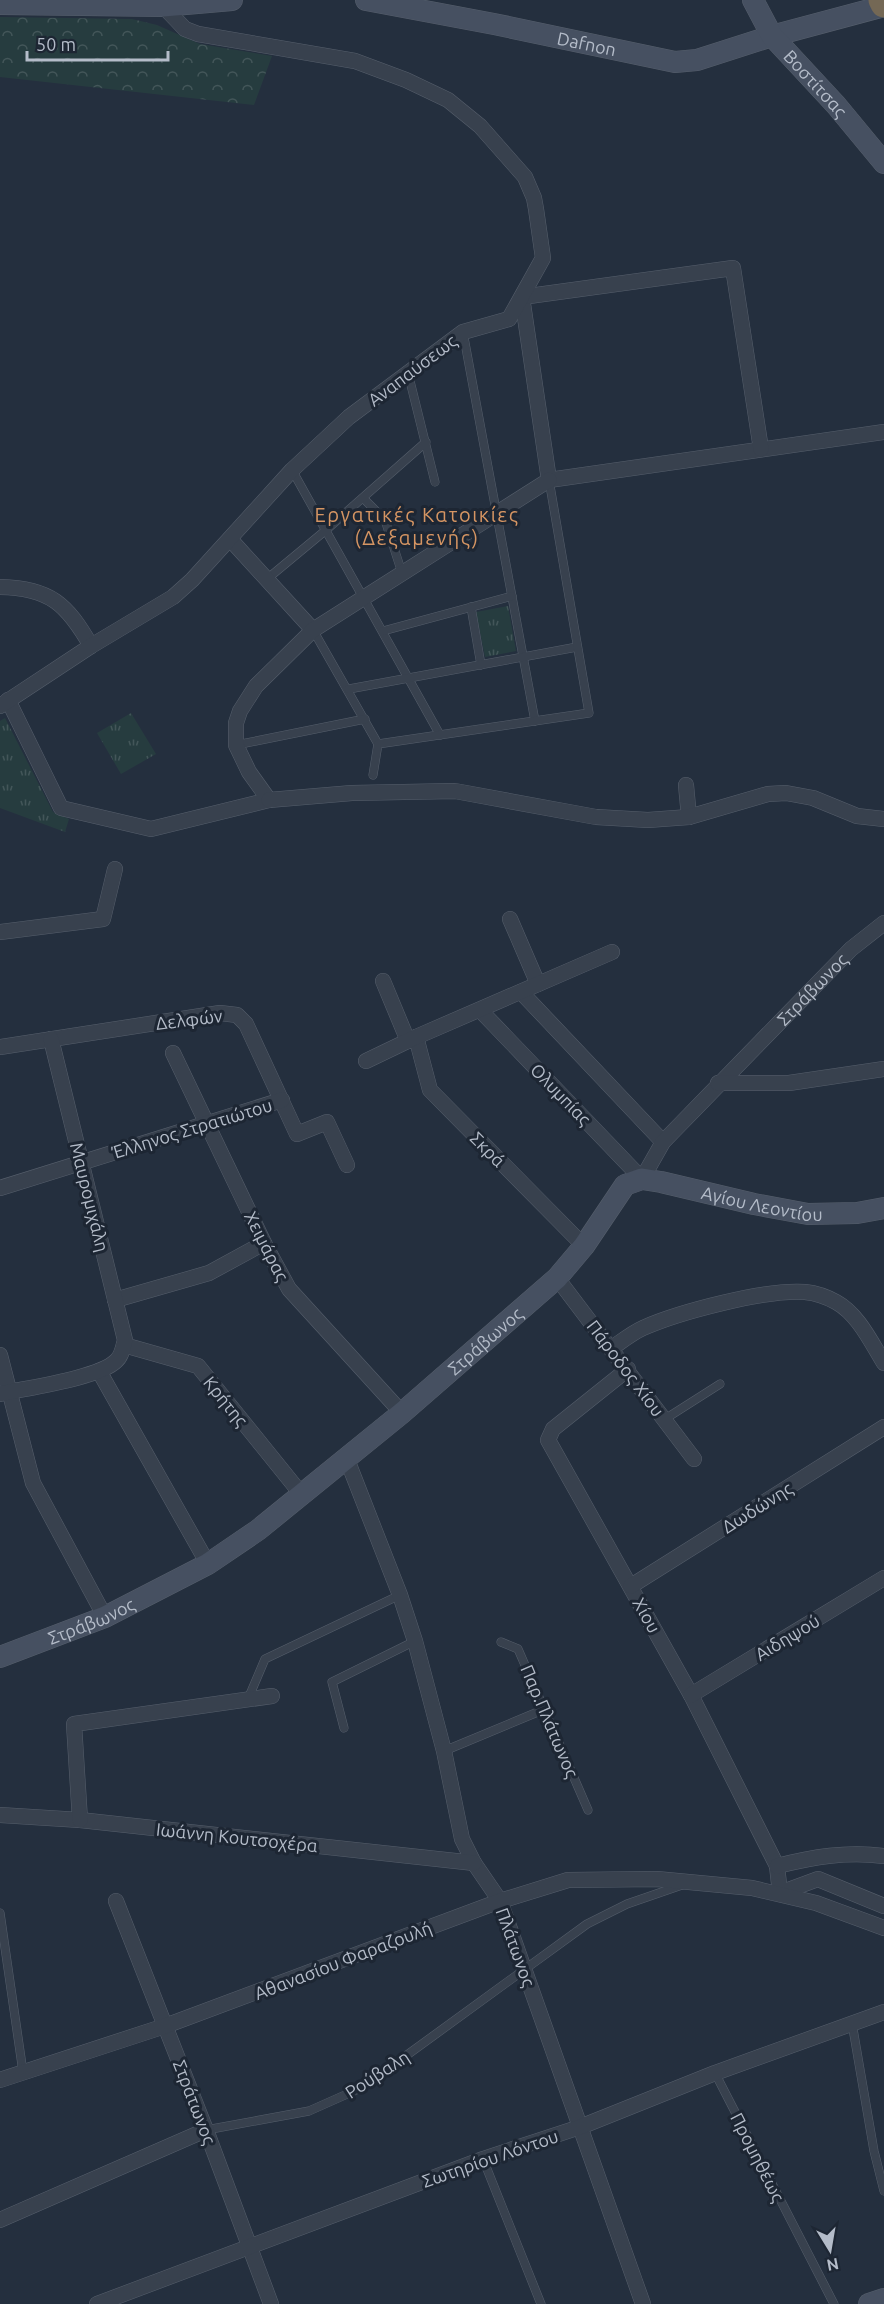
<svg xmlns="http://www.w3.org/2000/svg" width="884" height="2304" viewBox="0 0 884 2304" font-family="Ubuntu,sans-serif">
  <defs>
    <pattern id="forest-crowns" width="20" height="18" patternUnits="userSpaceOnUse" patternTransform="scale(1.5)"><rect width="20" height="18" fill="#263c3f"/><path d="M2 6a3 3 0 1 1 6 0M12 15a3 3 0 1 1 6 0" fill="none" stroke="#435659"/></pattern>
    <pattern id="park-tufts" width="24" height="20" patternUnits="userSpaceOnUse" patternTransform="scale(1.5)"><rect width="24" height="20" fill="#263c3f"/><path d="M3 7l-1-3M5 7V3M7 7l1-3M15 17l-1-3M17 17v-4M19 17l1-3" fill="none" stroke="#435659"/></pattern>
  </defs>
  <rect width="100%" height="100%" fill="#242f3e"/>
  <polygon fill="url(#forest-crowns)" points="0,17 132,19 157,25 200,44 272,56 254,105 0,77"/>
  <g fill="url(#park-tufts)">
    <polygon points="508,606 516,651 485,657 476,612"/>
    <polygon points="131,713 156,754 121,774 97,733"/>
    <polygon points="5,718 53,812 69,819 65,832 0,808 0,721"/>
  </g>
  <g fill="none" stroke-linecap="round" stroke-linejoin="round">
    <g stroke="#565f6c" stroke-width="9">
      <g id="lane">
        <polyline points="463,332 535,721"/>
        <polyline points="408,373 435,482"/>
        <polyline points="292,470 440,735"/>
        <polyline points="363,498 385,520 402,573"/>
        <polyline points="267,579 326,530 426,442"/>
        <polyline points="471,607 481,665"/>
        <polyline points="313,630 378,744"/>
        <polyline points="383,631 512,596"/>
        <polyline points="349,689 577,647"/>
        <polyline points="236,745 365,719"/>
        <polyline points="373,775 378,744 589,713 549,480"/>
        <polyline points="665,1419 720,1384"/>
        <polyline points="501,1642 518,1649 588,1810"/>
        <polyline points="248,1699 265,1659 400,1595"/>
        <polyline points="344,1728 332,1682 415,1641"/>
        <polyline points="444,1751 545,1709"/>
        <polyline points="0,1913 23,2072"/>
        <polyline points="852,2023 874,2151 884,2191"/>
        <polyline points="715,2073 834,2304"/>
        <polyline points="206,2130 309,2111 363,2087 587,1924 627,1904 682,1885"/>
        <polyline points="483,2159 541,2304"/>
      </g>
    </g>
    <g stroke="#565f6c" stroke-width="16">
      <g id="street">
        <polyline points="522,297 549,480 884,432"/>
        <polyline points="522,297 733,268 761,449"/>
        <polyline points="230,539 313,630"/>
        <path d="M 0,587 C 50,588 67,604 91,646"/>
        <polyline points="8,700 61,808 151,829 269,800 249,772 236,745 236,723 240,711 256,686 313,630 549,480"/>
        <polyline points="0,706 91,646 173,597 192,580 292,470 349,417 463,332 509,319 543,258 536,209 534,198 525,177 480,126 448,100 406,80 355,61 198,34 185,29 163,6"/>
        <polyline points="686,785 689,817"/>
        <polyline points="269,800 352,793 455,791 596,817 648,820 689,817 768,794 786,793 813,798 857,816 884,819"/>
        <polyline points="510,919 538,984"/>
        <polyline points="0,932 103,919 115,869"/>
        <polyline points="383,981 408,1041"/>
        <polyline points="521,992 663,1142"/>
        <path id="s1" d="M 480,1010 L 642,1179 L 663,1142 L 851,949 L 884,923"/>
        <polyline points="416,1037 430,1090 584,1246"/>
        <polyline points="0,1047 220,1013 237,1015 246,1024 297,1134 327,1122 347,1165"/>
        <polyline points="173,1053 264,1243 289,1289 402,1413"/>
        <polyline points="366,1061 416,1037 612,952"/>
        <polyline points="718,1083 789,1083 884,1069"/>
        <polyline points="0,1188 282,1100"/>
        <polyline points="557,1278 694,1459"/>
        <polyline points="115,1300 209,1273 264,1243"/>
        <polyline points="124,1345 198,1366 302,1495"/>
        <path d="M 612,1348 C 622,1341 632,1333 643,1328 C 679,1312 766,1289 805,1292 C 815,1293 827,1297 836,1302 C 858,1314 871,1342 884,1363"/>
        <polyline points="0,1355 33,1483 105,1617"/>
        <polyline points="628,1369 553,1429 548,1440 691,1695 777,1866 780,1893 818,1879 884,1906"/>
        <polyline points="99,1371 208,1564"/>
        <path d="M 0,1394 C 26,1388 99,1378 116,1361 C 122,1356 123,1347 125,1340 L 51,1039"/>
        <polyline points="346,1457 400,1595 415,1641 444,1751 462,1839 474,1863 500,1901 643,2304"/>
        <polyline points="631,1586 884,1427"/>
        <polyline points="691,1695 884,1578"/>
        <polyline points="0,1815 80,1820 474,1863"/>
        <polyline points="80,1820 74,1724 272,1696"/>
        <path d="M 777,1866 C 813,1857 847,1851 884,1856"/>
        <polyline points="116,1901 206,2130 271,2304"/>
        <polyline points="0,2080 165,2026 500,1901 568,1880 657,1879 752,1888 816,1903 884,1928"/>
        <polyline points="0,2220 206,2130"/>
        <polyline points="97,2304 483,2159 580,2127 715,2073 884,2012"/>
      </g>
    </g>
    <g stroke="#565f6c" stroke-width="22">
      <g id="secondary">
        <path id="s2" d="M 366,0 L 494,24 L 675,62 L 697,60 L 772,36 L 884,6"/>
        <path id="s3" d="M 753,0 L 772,36 L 836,105 L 884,163"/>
        <polyline points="0,4 163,6 232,0"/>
        <path id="s4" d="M 0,1657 L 105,1617 L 208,1564 L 258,1530 L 402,1413 L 557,1278 L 584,1246 L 625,1185 L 642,1179 L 661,1182 L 754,1204 L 808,1214 L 857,1213 L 884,1208"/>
        <polyline points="869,2304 884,2299"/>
      </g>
    </g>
    <g stroke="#434c59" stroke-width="28">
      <polyline id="highway" points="882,0 884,4"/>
    </g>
    <use href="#lane" stroke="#38414e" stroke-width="8"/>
    <use href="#street" stroke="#38414e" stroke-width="15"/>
    <use href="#secondary" stroke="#465061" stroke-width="21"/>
    <use href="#highway" stroke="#746855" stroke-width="27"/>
  </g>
  <g text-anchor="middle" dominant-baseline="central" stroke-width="6" stroke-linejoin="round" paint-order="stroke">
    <g font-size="18" fill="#b4bcc9" stroke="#1d2633">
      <text stroke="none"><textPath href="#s2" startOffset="225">Dafnon</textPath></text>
      <text stroke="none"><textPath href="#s3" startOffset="105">Βοστίτσας</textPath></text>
      <text transform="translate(412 370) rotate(-37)">Αναπαύσεως</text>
      <text stroke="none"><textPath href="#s1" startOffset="490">Στράβωνος</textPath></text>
      <text transform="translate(189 1019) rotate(-7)">Δελφών</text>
      <text transform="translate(561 1094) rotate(46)">Ολυμπίας</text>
      <text transform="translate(192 1128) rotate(-17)">Έλληνος Στρατιώτου</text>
      <text transform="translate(488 1149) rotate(45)">Σκρά</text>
      <text transform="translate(90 1197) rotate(76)">Μαυρομιχάλη</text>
      <text stroke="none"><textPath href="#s4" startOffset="936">Αγίου Λεοντίου</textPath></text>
      <text transform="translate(267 1246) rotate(63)">Χειμάρας</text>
      <text stroke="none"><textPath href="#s4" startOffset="584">Στράβωνος</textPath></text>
      <text transform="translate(626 1368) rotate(53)">Πάροδος Χίου</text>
      <text transform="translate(226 1401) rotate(51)">Κρήτης</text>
      <text transform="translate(757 1507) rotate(-32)">Δωδώνης</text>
      <text transform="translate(647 1615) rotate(61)">Χίου</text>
      <text stroke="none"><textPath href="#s4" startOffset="98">Στράβωνος</textPath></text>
      <text transform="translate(787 1637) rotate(-31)">Αιδηψού</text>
      <text transform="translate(550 1721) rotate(67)">Παρ.Πλάτωνος</text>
      <text transform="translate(237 1837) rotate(6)">Ιωάννη Κουτσοχέρα</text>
      <text transform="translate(516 1947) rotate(70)">Πλάτωνος</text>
      <text transform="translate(343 1960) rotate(-21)">Αθανασίου Φαραζουλή</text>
      <text transform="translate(377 2074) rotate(-33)">Ρούβαλη</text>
      <text transform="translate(195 2102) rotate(69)">Στράτωνος</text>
      <text transform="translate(758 2157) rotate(63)">Προμηθέως</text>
      <text transform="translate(490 2158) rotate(-19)">Σωτηρίου Λόντου</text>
    </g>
    <g font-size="20" letter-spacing="1.5" fill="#d59563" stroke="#1d2633">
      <text x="417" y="514">Εργατικές Κατοικίες<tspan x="417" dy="23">(Δεξαμενής)</tspan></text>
    </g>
  </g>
  <g transform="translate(830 2250) rotate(169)" stroke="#1d2633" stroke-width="4.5" paint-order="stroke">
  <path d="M0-4.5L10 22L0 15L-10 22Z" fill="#b4bcc9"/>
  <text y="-9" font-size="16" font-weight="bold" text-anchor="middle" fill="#b4bcc9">N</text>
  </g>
  <path d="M27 51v9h141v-9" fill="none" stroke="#b4bcc9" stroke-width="3"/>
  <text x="36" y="51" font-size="18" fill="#b4bcc9" stroke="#1d2633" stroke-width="4.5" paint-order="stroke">50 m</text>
</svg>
